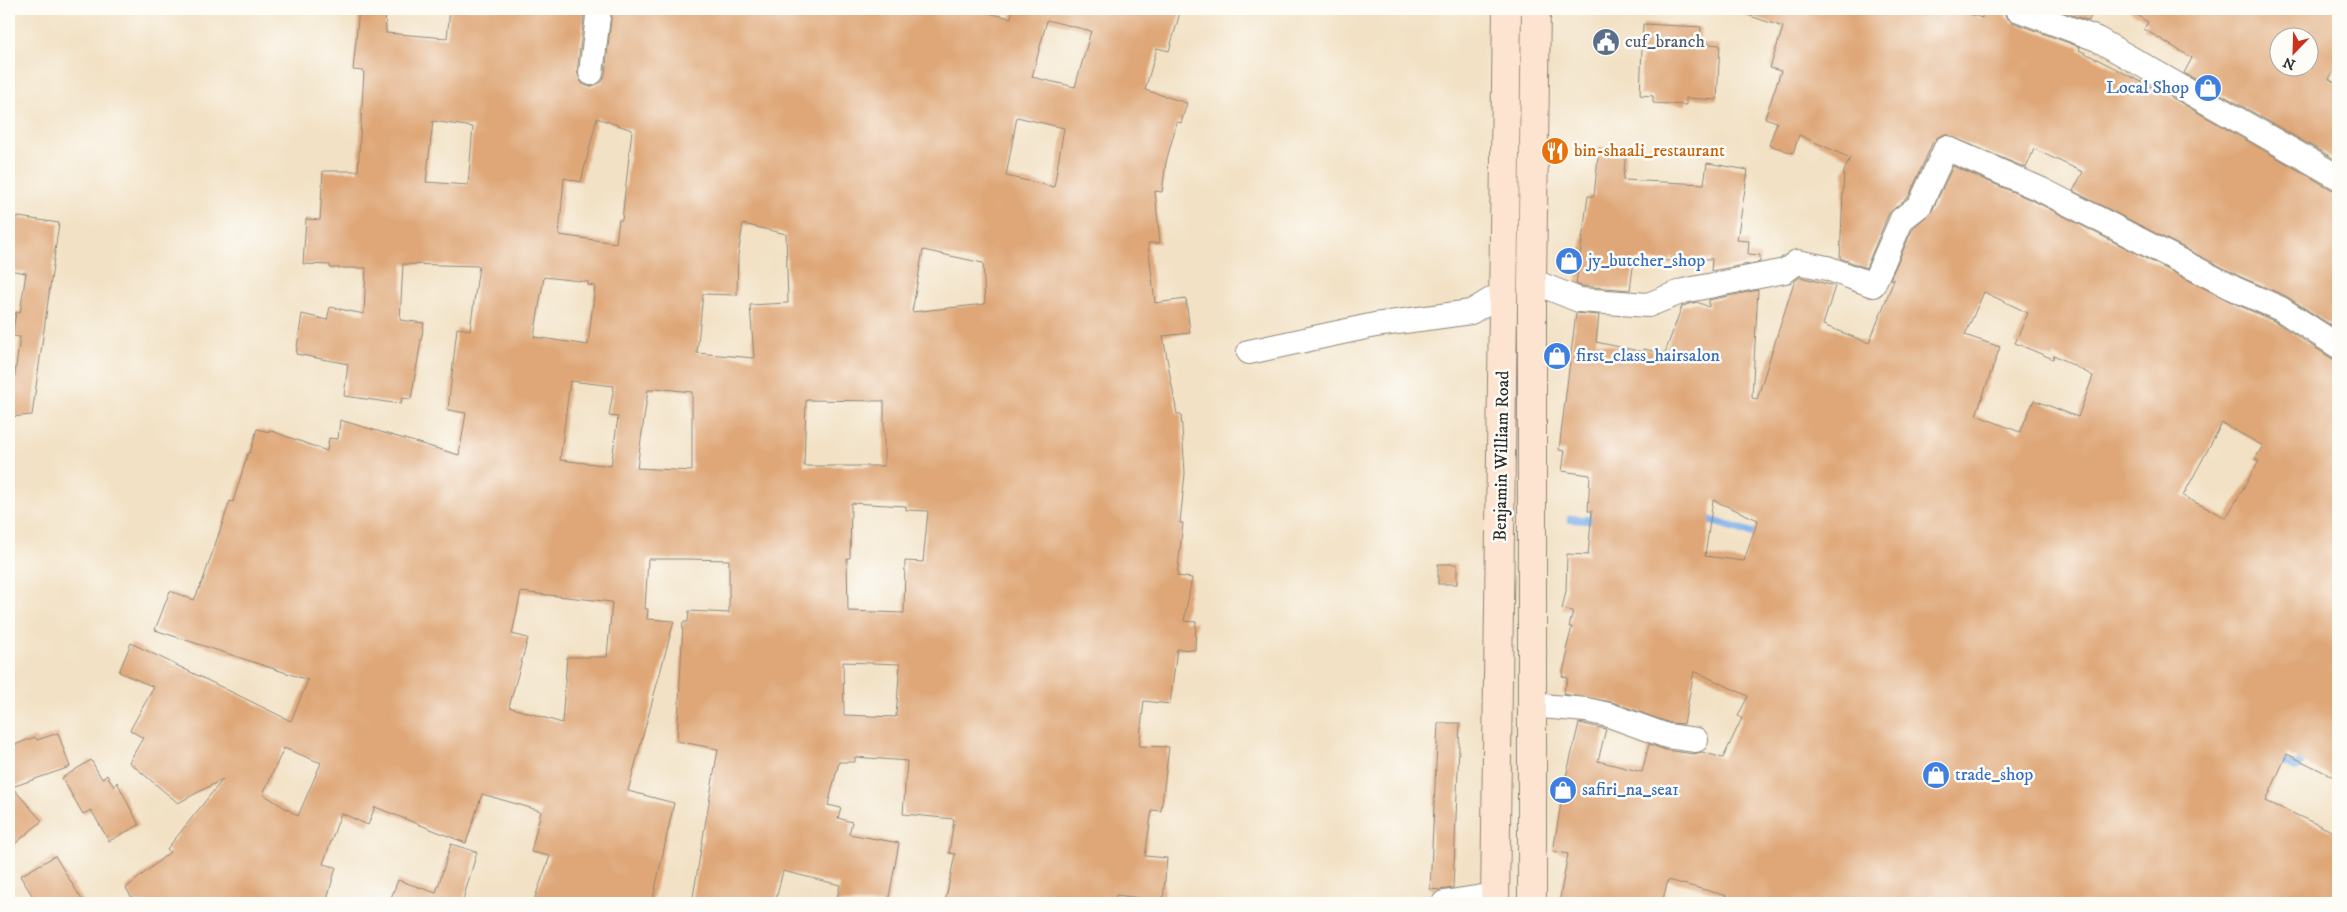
<svg xmlns="http://www.w3.org/2000/svg" width="2347" height="912" viewBox="0 0 2347 912" font-family="'IM FELL DW Pica',serif">
  <rect width="100%" height="100%" fill="#fdfcf7"/>
  <filter id="ink" filterUnits="userSpaceOnUse"><feTurbulence type="fractalNoise" baseFrequency=".02" numOctaves="2"/><feDisplacementMap in="SourceGraphic" scale="10" xChannelSelector="R" yChannelSelector="G"/><feConvolveMatrix kernelMatrix="1 2 1 2 8 2 1 2 1" color-interpolation-filters="sRGB"/></filter>
  <filter id="wash" filterUnits="userSpaceOnUse"><feTurbulence type="fractalNoise" baseFrequency=".0096" numOctaves="4" result="noise"/><feDisplacementMap in="SourceGraphic" scale="20" xChannelSelector="R" yChannelSelector="G"/><feGaussianBlur stdDeviation="1.12" result="paint"/><feColorMatrix in="noise" values="0 0 0 0 0 0 0 0 0 0 0 0 0 0 0 0 0 1.4 0 .05"/><feComposite in="paint" operator="in"/></filter>
  <g filter="url(#wash)">
    <rect width="100%" height="100%" fill="#f2e1c4"/>
    <g fill="none" stroke-linecap="round" stroke-linejoin="round">
      <g stroke="#7dafe9" stroke-width="8">
        <polyline points="1702,518 1763,536"/>
        <polyline points="1571,519 1599,521"/>
        <polyline points="2276,758 2296,768 2308,753"/>
      </g>
    </g>
    <g id="blocks">
      <g fill="#dfa778" fill-rule="evenodd">
        <path d="M 359,9 L 385,9 L 386,33 L 447,38 L 450,9 L 585,9 L 577,72 L 582,84 L 590,87 L 602,82 L 605,75 L 612,9 L 968,9 L 1011,18 L 1013,9 L 1181,9 L 1169,51 L 1157,48 L 1145,90 L 1187,103 L 1181,123 L 1177,122 L 1166,162 L 1162,192 L 1155,191 L 1160,243 L 1148,243 L 1155,303 L 1186,299 L 1190,333 L 1163,336 L 1177,414 L 1181,414 L 1185,473 L 1180,523 L 1183,523 L 1177,576 L 1192,578 L 1184,621 L 1196,622 L 1195,650 L 1177,649 L 1170,704 L 1144,701 L 1139,746 L 1169,747 L 1161,811 L 1152,810 L 1145,856 L 1167,858 L 1163,901 L 1116,895 L 1115,903 L 945,903 L 955,854 L 949,853 L 954,819 L 903,814 L 907,761 L 855,757 L 855,762 L 839,762 L 828,805 L 841,808 L 838,818 L 852,822 L 849,834 L 899,843 L 888,903 L 836,903 L 840,885 L 783,871 L 775,903 L 692,903 L 718,749 L 677,741 L 683,622 L 688,622 L 689,611 L 729,613 L 729,560 L 687,559 L 648,559 L 645,609 L 648,609 L 647,619 L 674,621 L 628,791 L 674,803 L 652,903 L 533,903 L 550,856 L 531,852 L 541,811 L 482,794 L 466,843 L 375,807 L 368,825 L 341,813 L 323,864 L 336,867 L 326,903 L 135,903 L 126,888 L 170,852 L 167,849 L 223,779 L 178,803 L 129,762 L 143,738 L 130,730 L 154,687 L 119,672 L 131,643 L 291,721 L 308,680 L 155,630 L 170,591 L 194,600 L 203,580 L 230,501 L 233,502 L 248,453 L 250,453 L 257,429 L 269,432 L 269,430 L 327,451 L 329,438 L 338,439 L 340,420 L 459,455 L 466,413 L 448,410 L 457,328 L 470,330 L 479,266 L 403,264 L 400,320 L 424,323 L 411,399 L 402,398 L 401,404 L 344,396 L 348,364 L 296,354 L 302,314 L 327,320 L 330,307 L 364,314 L 366,268 L 330,268 L 330,265 L 303,264 L 306,219 L 320,220 L 323,171 L 358,171 L 364,71 L 353,70 ZM 1047,20 L 1091,31 L 1075,87 L 1032,77 ZM 1017,117 L 1064,128 L 1054,187 L 1006,176 ZM 597,118 L 632,130 L 622,220 L 619,220 L 616,243 L 559,235 L 564,178 L 581,182 ZM 433,121 L 473,127 L 468,185 L 426,182 ZM 743,224 L 786,234 L 788,303 L 750,305 L 754,358 L 697,353 L 703,294 L 737,295 L 738,255 ZM 923,250 L 983,263 L 985,304 L 912,312 ZM 544,277 L 588,282 L 588,285 L 595,286 L 588,345 L 534,337 ZM 570,381 L 614,386 L 609,416 L 618,417 L 611,466 L 560,460 ZM 655,388 L 692,392 L 692,471 L 637,468 L 648,390 L 654,390 ZM 806,400 L 884,401 L 884,466 L 804,466 ZM 851,503 L 906,506 L 906,510 L 928,511 L 923,562 L 905,561 L 904,613 L 848,611 L 847,558 L 850,558 ZM 521,592 L 612,602 L 607,657 L 567,657 L 562,723 L 509,707 L 528,638 L 512,634 ZM 843,662 L 900,664 L 896,717 L 844,715 ZM 284,748 L 321,763 L 298,816 L 263,794 Z"/>
        <polygon points="1741,9 1954,9 1982,18 1983,9 2004,9 2006,17 2012,22 2080,47 2079,50 2171,97 2331,189 2338,191 2338,330 2286,296 2241,277 2073,191 2083,172 2034,149 2026,168 1945,134 1938,137 1933,142 1909,196 1889,213 1866,268 1840,258 1844,171 1850,158 1799,135 1793,153 1769,145 1777,122 1765,118 1781,71 1770,68 1783,27 1741,13"/>
        <polygon points="2055,9 2094,9 2089,21"/>
        <path d="M 2127,9 L 2338,9 L 2338,64 L 2329,79 L 2338,85 L 2338,161 L 2184,73 L 2192,58 L 2144,29 L 2148,22 ZM 2280,38 L 2310,38 L 2310,68 L 2280,68 Z"/>
        <polygon points="1643,24 1701,27 1700,43 1720,45 1717,100 1686,98 1686,105 1653,103 1653,96 1640,95"/>
        <polygon points="1599,148 1626,152 1623,180 1704,184 1707,163 1748,170 1737,240 1749,241 1748,254 1760,255 1760,262 1711,271 1712,259 1671,258 1670,261 1634,260 1630,290 1582,286 1576,284 1588,196 1594,196"/>
        <path d="M 1953,166 L 2036,202 L 2229,301 L 2274,321 L 2331,358 L 2338,360 L 2338,779 L 2287,754 L 2266,801 L 2338,834 L 2338,903 L 1724,903 L 1728,896 L 1668,880 L 1662,903 L 1559,903 L 1568,854 L 1553,851 L 1564,785 L 1579,723 L 1606,729 L 1598,761 L 1642,772 L 1649,744 L 1665,750 L 1694,754 L 1702,752 L 1723,758 L 1742,718 L 1738,716 L 1748,696 L 1694,671 L 1684,724 L 1670,723 L 1612,702 L 1563,694 L 1568,678 L 1562,676 L 1568,651 L 1566,650 L 1572,627 L 1569,627 L 1573,611 L 1562,609 L 1566,591 L 1567,554 L 1588,555 L 1592,511 L 1588,511 L 1590,475 L 1562,471 L 1565,451 L 1559,450 L 1576,313 L 1599,315 L 1596,342 L 1643,352 L 1643,349 L 1665,353 L 1682,306 L 1697,302 L 1709,307 L 1709,300 L 1758,290 L 1752,398 L 1757,399 L 1794,282 L 1800,277 L 1835,286 L 1823,325 L 1869,343 L 1894,280 L 1890,279 L 1913,228 L 1932,211 ZM 1984,292 L 2028,313 L 2015,343 L 2053,359 L 2054,355 L 2093,376 L 2078,417 L 2034,400 L 2020,432 L 1976,415 L 2000,347 L 1965,335 ZM 2222,423 L 2263,446 L 2255,459 L 2259,461 L 2226,518 L 2183,496 ZM 1713,500 L 1758,520 L 1744,561 L 1705,556 Z"/>
        <polygon points="12,216 59,223 32,415 9,417 20,337 12,336 16,312 20,313 26,273 9,270 9,221 11,221"/>
        <rect x="1438" y="564" width="19" height="20"/>
        <polygon points="1438,723 1460,723 1453,888 1440,890 1430,889"/>
        <polygon points="58,733 70,767 12,787 42,821 9,849 9,747 35,737 37,740"/>
        <polygon points="91,760 102,779 107,775 114,787 117,782 139,825 109,841 91,810 83,814 62,778"/>
        <polygon points="451,844 477,852 462,903 389,903 398,880 436,893"/>
        <polygon points="55,856 84,903 37,903 20,876"/>
      </g>
    </g>
  </g>
  <g filter="url(#ink)">
    <use href="#blocks" fill-opacity="0" stroke="#8e8678" stroke-width="1"/>
    <g fill="none" stroke-linecap="round" stroke-linejoin="round">
      <g stroke="#8e8678" stroke-width="26">
        <g id="minor">
          <polyline points="2017,9 2097,39 2338,177"/>
          <polyline points="591,73 599,9"/>
          <polyline points="1532,281 1579,300 1648,305 1683,291 1785,271 1797,262 1827,268 1873,285 1902,219 1920,205 1946,148 2042,190 2235,289 2281,309 2338,346"/>
          <polyline points="1249,352 1375,325 1471,312 1504,292"/>
          <polyline points="1531,705 1586,710 1609,715 1667,736 1696,740"/>
          <polyline points="1444,903 1495,895"/>
        </g>
      </g>
      <g stroke="#8e8678" stroke-width="30">
        <g id="secondary">
          <polyline points="1495,903 1507,9"/>
          <polyline points="1532,903 1532,281 1536,9"/>
        </g>
      </g>
      <use href="#minor" stroke="#fff" stroke-width="24"/>
      <use href="#secondary" stroke="#fde4d1" stroke-width="28"/>
    </g>
  </g>
  <defs>
    <g id="civic-disc" transform="scale(1.4375)"><circle r="9.5" fill="#5c6f8a" stroke="#fdfcf7"/><path d="M-.6-6.5H3V-4.5H.6V-3L4-1V1h2V6H-6V1h2V-1L-.6-3ZM-1.2 2.5V6h2.4V2.5Z" fill="#fff"/></g>
    <g id="shop-disc" transform="scale(1.4375)"><circle r="9.5" fill="#3f7fe0" stroke="#fdfcf7"/><path d="M-5-2.5h2.3a2.7 3.5 0 0 1 5.4 0H5L5.5 6h-11ZM-1.5-2.5h3a1.5 2.3 0 0 0-3 0Z" fill="#fff"/></g>
    <g id="restaurant-disc" transform="scale(1.4375)"><circle r="9.5" fill="#e8710a" stroke="#fdfcf7"/><path d="M-5-6h1v4h1v-4h1v4h1v-4h1v5L-1.5 .5V6h-2V.5L-5-1ZM5-6V6H3V1.5H1.5Q1.5-4 5-6Z" fill="#fff"/></g>
  </defs>
  <g fill-rule="evenodd">
    <use href="#civic-disc" x="1606" y="42"/>
    <use href="#shop-disc" x="2208" y="88"/>
    <use href="#restaurant-disc" x="1555" y="151"/>
    <use href="#shop-disc" x="1569" y="261"/>
    <use href="#shop-disc" x="1557" y="356"/>
    <use href="#shop-disc" x="1936" y="775"/>
    <use href="#shop-disc" x="1563" y="790"/>
  </g>
  <g text-anchor="middle" dominant-baseline="central" stroke-width="5" stroke-linejoin="round" paint-order="stroke">
    <g font-size="18" fill="#4e5e75" stroke="#fdfcf7" text-anchor="start">
      <text x="1625" y="42">cuf_branch</text>
    </g>
    <g font-size="18" fill="#366cbe" stroke="#fdfcf7" text-anchor="start">
      <text x="2189" y="88" text-anchor="end">Local Shop</text>
      <text x="1588" y="261">jy_butcher_shop</text>
      <text x="1576" y="356">first_class_hairsalon</text>
      <text x="1955" y="775">trade_shop</text>
      <text x="1582" y="790">safiri_na_sea1</text>
    </g>
    <g font-size="18" fill="#c56008" stroke="#fdfcf7" text-anchor="start">
      <text x="1574" y="151">bin-shaali_restaurant</text>
    </g>
    <g font-size="18" fill="#2b2b2b" stroke="#fdfcf7">
      <text transform="translate(1502 456) rotate(-89)">Benjamin William Road</text>
    </g>
  </g>
  <rect width="2347" height="912" fill="none" stroke="#fdfcf7" stroke-width="30"/>
  <g transform="translate(2294 52) rotate(203)"><circle r="24" fill="#fdfcf7" stroke="#a9a8a5"/>
  <path d="M0-4L9 19L0 12L-9 19Z" fill="#c8321e"/>
  <text y="-8" font-size="14" font-weight="bold" text-anchor="middle" fill="#2b2b2b">N</text>
  </g>
</svg>
